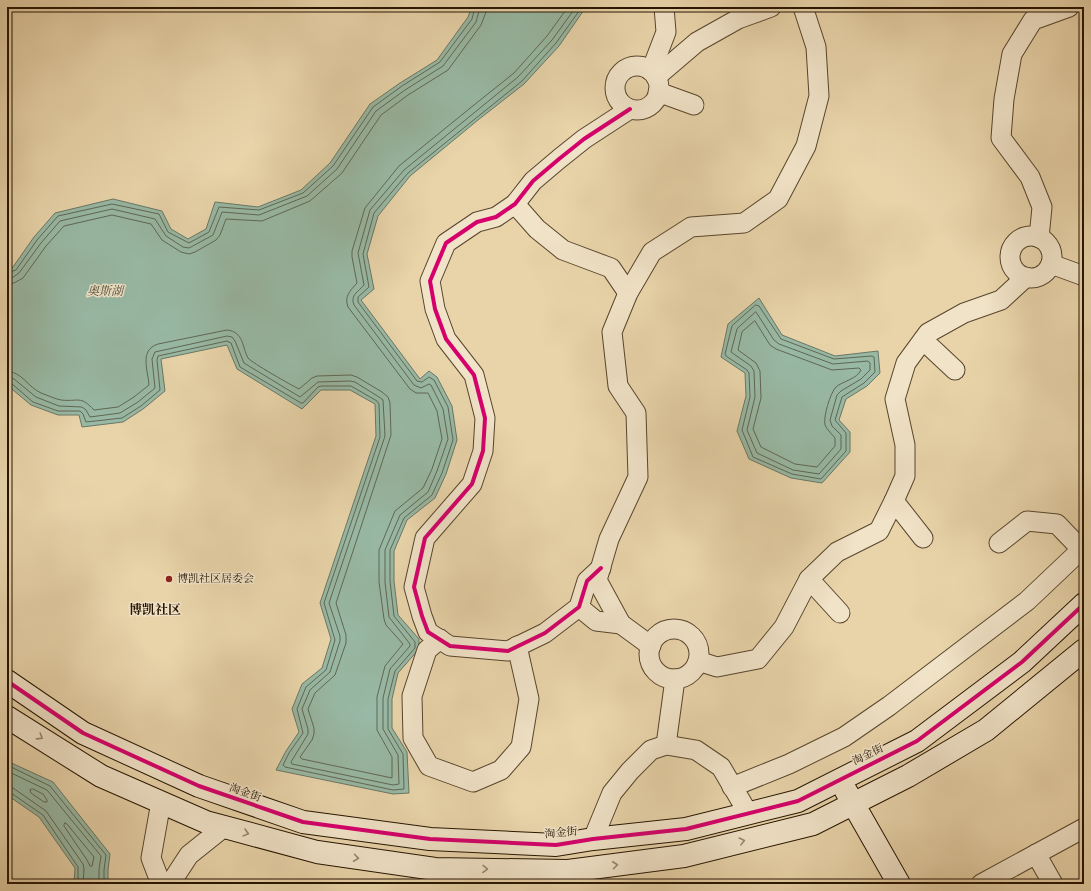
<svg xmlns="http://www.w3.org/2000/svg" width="1091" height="891" viewBox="0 0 1091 891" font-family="'IM FELL English','Noto Serif SC',serif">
  <rect width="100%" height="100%" fill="#e9d4aa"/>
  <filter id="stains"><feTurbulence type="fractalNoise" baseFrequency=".005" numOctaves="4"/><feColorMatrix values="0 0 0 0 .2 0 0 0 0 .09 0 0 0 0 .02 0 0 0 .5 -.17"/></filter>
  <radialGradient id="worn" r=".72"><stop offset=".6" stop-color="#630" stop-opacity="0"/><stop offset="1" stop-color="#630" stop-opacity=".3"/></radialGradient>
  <g fill="#98b9a5" stroke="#6a7764">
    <polygon points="472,7 586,7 559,46 524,84 478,120 410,176 378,216 367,254 374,289 361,300 420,379 429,371 437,377 452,406 457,440 446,474 435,498 407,520 394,551 394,581 398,615 419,639 419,649 398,673 392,699 392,728 407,752 409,793 393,794 276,770 286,751 299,732 292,709 302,684 322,668 331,639 320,603 376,436 375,404 350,390 321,390 302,409 237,369 227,345 161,359 165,391 143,409 123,422 82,427 79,415 58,415 31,405 7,385 7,270 13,267 34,237 55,213 113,199 162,211 171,229 188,239 206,229 215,202 258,207 301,190 330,163 370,104 400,83 437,60 468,17"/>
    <polygon points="759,298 782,335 835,356 878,351 880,373 867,386 846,399 839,420 850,432 850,452 822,483 791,478 749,459 737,431 746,396 745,373 721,357 728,324"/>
    <polygon points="7,761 53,782 110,854 108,870 108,884 74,884 75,868 39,817 7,795"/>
  </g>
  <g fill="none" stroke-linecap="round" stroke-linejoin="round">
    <g stroke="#5f6754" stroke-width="1">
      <polyline points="7,273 16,270 37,240 58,216 112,204 159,214 168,232 189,243 209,232 219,207 259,210 303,193 333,166 373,107 402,86 440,62 472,19 475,7"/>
      <polyline points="7,278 12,278 19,273 41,243 60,221 112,209 155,219 166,236 183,247 189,248 213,235 222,212 259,215 307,196 337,169 376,111 405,90 443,66 476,22 480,7"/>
      <polyline points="7,284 14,283 23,278 46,246 64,226 112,215 151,224 162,240 181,252 189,254 195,252 216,240 220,235 226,219 262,221 310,201 342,173 381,115 408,95 448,70 481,25 486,12 486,7"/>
      <polygon points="756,305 759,306 781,339 834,359 872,356 874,357 875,372 864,383 842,397 835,420 846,433 846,451 821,479 792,474 753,457 742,430 750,397 749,373 747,370 726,356 725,354 732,326"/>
      <polygon points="756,312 774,340 779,344 833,364 868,361 870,363 870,370 861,379 841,391 837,395 830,420 832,426 841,435 841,449 819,474 793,470 757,453 747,430 755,397 754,371 751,366 731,352 737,329"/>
      <path d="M 755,321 L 770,345 L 776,349 L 832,370 L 859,368 L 861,370 C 857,379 843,381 836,387 C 830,393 823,418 825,425 C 827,430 832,434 835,438 L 835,446 L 817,467 L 795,464 L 761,447 L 753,429 L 761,398 L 760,371 L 756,363 L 738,350 L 742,332 Z"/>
      <path d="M 7,371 C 22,372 28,387 41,393 C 47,395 55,399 61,400 C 79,402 80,395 94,410 L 118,407 L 134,397 L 149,385 C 148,370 139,350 158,344 L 227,330 C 244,332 242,347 248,358 C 252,363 291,385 299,389 L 312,378 L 317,376 L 351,375 L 357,377 L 382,392 L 388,397 L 390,403 L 391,435 L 336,603 L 346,635 L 346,643 L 335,675 L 315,693 L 308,709 L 314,728 L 314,734 L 312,740 L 300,757 L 302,759 L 392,778 L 392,757 L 377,730 L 377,697 L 385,666 L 403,644 L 386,625 L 384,619 L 379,582 L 379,550 L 395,511 L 423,488 L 432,469 L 442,439 L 437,411 L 428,393 L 416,393 L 410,389 L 348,307 C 344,296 350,291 357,283 L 352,257 L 352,251 L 365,208 L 399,166 L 469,109 L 514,73 L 547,36 L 568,7"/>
      <path d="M 7,377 L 14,379 L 36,397 L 59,406 L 82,407 L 86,410 L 90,417 L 120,413 L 138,402 L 155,388 L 152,359 L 155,352 L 227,336 L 232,337 L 235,341 L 244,363 L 300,397 L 318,382 L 350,381 L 355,382 L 379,397 L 383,400 L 385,436 L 329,603 L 340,636 L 340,641 L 330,672 L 310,690 L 302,709 L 308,729 L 308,734 L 291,762 L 292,764 L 393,785 L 399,784 L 398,755 L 383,729 L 383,698 L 390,669 L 410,646 L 410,644 L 389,617 L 385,582 L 385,550 L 400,515 L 428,492 L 437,471 L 448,439 L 443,409 L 431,385 L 429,384 L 421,388 L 414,385 L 354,305 C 350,295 358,292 364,285 L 358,253 L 370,210 L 404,170 L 518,77 L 552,40 L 576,7"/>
      <polyline points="7,382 11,383 33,402 58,411 80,411 83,414 86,422 122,418 141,406 160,390 157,360 158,356 227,341 231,343 240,367 301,403 303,403 318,387 321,386 351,386 377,401 379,404 380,437 324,603 335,640 326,670 306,687 297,709 303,733 289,753 283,765 285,767 393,790 404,789 403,754 388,729 388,699 395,671 415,648 415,642 394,616 390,581 390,550 404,518 432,495 442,473 453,440 448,407 434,380 429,377 422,382 417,381 358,302 358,297 369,287 363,254 374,213 408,173 522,81 556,43 582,7"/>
      <polyline points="7,765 50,786 106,855 104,870 104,884"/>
      <polyline points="7,771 47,790 101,856 99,870 99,884"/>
      <polyline points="7,787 13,788 46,811 83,864 84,869 83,884"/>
      <polygon points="33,789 43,794 47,800 47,802 44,802 31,793 30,790"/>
      <polyline points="7,792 11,793 43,815 78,867 78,884"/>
      <polygon points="65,823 67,824 94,857 92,866 90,866 87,860 64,826"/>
    </g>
    <g stroke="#57452c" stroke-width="21">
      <g id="street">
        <circle cx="637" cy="88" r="22"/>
        <polyline points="651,71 666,32 664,7"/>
        <polyline points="656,77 697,42 738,19 771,7"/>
        <polyline points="658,92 694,105"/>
        <polyline points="515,204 537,229 563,250 611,268 628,293"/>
        <circle cx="1031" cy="257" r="21"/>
        <polyline points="1039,238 1042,207 1030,177 1001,138 1004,99 1012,54 1033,20 1069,7"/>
        <polyline points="1051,264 1084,276"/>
        <polyline points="923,340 955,370"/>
        <polyline points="894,501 923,538"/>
        <polyline points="999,543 1027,521 1057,524 1082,550"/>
        <polyline points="601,568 587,581 579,607 545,633 508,651 450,646 428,632 422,616 414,587 425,538 472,484 483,451 485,418 474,375 446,339 435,309 430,281 446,243 477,222 496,217 515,204 533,181 559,159 584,139 630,109"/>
        <polyline points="809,579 840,613"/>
        <polyline points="579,607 596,621 621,624"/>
        <circle cx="674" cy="654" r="25"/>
        <polyline points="440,639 427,650 412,696 413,738 429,766 473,782 501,770 521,747 529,699 517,646"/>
        <polyline points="651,646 621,624 597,580 609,539 638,477 636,413 618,386 612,332 628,293 652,252 691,227 744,223 778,199 806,146 819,96 816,47 803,7"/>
        <polyline points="698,661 717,667 758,659 784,627 809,579 837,552 879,531 894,501 905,476 905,445 895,399 906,363 928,333 964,313 1001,300 1026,277"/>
        <polyline points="666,745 675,679"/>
        <polyline points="732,787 789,764 844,737 889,706 1027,601 1084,547"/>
        <polyline points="593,839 612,793 630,771 651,750 666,745 696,750 721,767 748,813"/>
        <polyline points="1036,854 1053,884"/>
        <polyline points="161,884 151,858 161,802"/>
        <polyline points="170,884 189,855 224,827"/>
        <polyline points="981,884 1084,828"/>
      </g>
    </g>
    <g stroke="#261502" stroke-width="24">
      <g id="secondary">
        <polyline points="7,681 83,733 199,786 303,822 430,839 556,845 593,839 686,829 798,801 917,741 1022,662 1084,604"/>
        <polyline points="7,717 101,776 206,822 317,852 435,869 568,871 684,856 813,824 908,776 986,730 1084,650"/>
        <polyline points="846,791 899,884"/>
      </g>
    </g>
    <use href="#street" stroke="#f1e3c8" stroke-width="19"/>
    <use href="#secondary" stroke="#f1e3c8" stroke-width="22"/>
    <g stroke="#f1e3c8" stroke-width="6">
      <g id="cycleway">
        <polyline points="601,568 587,581 579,607 545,633 508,651 450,646 428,632 422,616 414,587 425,538 472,484 483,451 485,418 474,375 446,339 435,309 430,281 446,243 477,222 496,217 515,204 533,181 559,159 584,139 630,109"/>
        <polyline points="7,681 83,733 199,786 303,822 430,839 556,845 593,839 686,829 798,801 917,741 1022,662 1084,604"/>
      </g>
    </g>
    <use href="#cycleway" stroke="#d6006c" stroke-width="4"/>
  </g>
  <defs><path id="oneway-chevron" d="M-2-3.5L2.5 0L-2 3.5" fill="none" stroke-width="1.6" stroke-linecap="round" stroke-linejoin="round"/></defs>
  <g stroke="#96866f">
    <use href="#oneway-chevron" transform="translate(40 737) rotate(32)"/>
    <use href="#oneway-chevron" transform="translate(246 833) rotate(15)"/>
    <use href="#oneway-chevron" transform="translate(742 841) rotate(-14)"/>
    <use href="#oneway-chevron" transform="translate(356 858) rotate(8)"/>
    <use href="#oneway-chevron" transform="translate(615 865) rotate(-7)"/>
    <use href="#oneway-chevron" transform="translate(485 869) rotate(1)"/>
  </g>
  <circle fill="#8f2418" stroke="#f1e3c8" stroke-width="1.5" cx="169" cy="579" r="4"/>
  <g text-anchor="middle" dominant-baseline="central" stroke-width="3" stroke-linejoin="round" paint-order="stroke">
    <g font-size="11" fill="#261502" stroke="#f1e3c8" text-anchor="start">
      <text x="177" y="579">博凯社区居委会</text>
    </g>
    <g font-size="11" fill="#261502" stroke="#f1e3c8">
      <text transform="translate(868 755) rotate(-26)">淘金街</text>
      <text transform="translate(245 793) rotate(19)">淘金街</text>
      <text transform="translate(561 833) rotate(-5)">淘金街</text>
    </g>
    <g font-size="12" font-style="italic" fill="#4e4e3b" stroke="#f1e3c8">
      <text x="105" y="291">奥斯湖</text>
    </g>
    <g font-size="13" font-weight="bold" fill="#261502" stroke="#f1e3c8">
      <text x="155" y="610">博凯社区</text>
    </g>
  </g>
  <rect width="1091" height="891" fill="none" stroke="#e9d4aa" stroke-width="24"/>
  <rect x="8" y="8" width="1075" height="875" fill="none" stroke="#261502" stroke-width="2"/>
  <rect x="12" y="12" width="1067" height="867" fill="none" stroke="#261502"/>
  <rect width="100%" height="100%" filter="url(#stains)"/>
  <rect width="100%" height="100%" fill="url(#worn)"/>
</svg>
